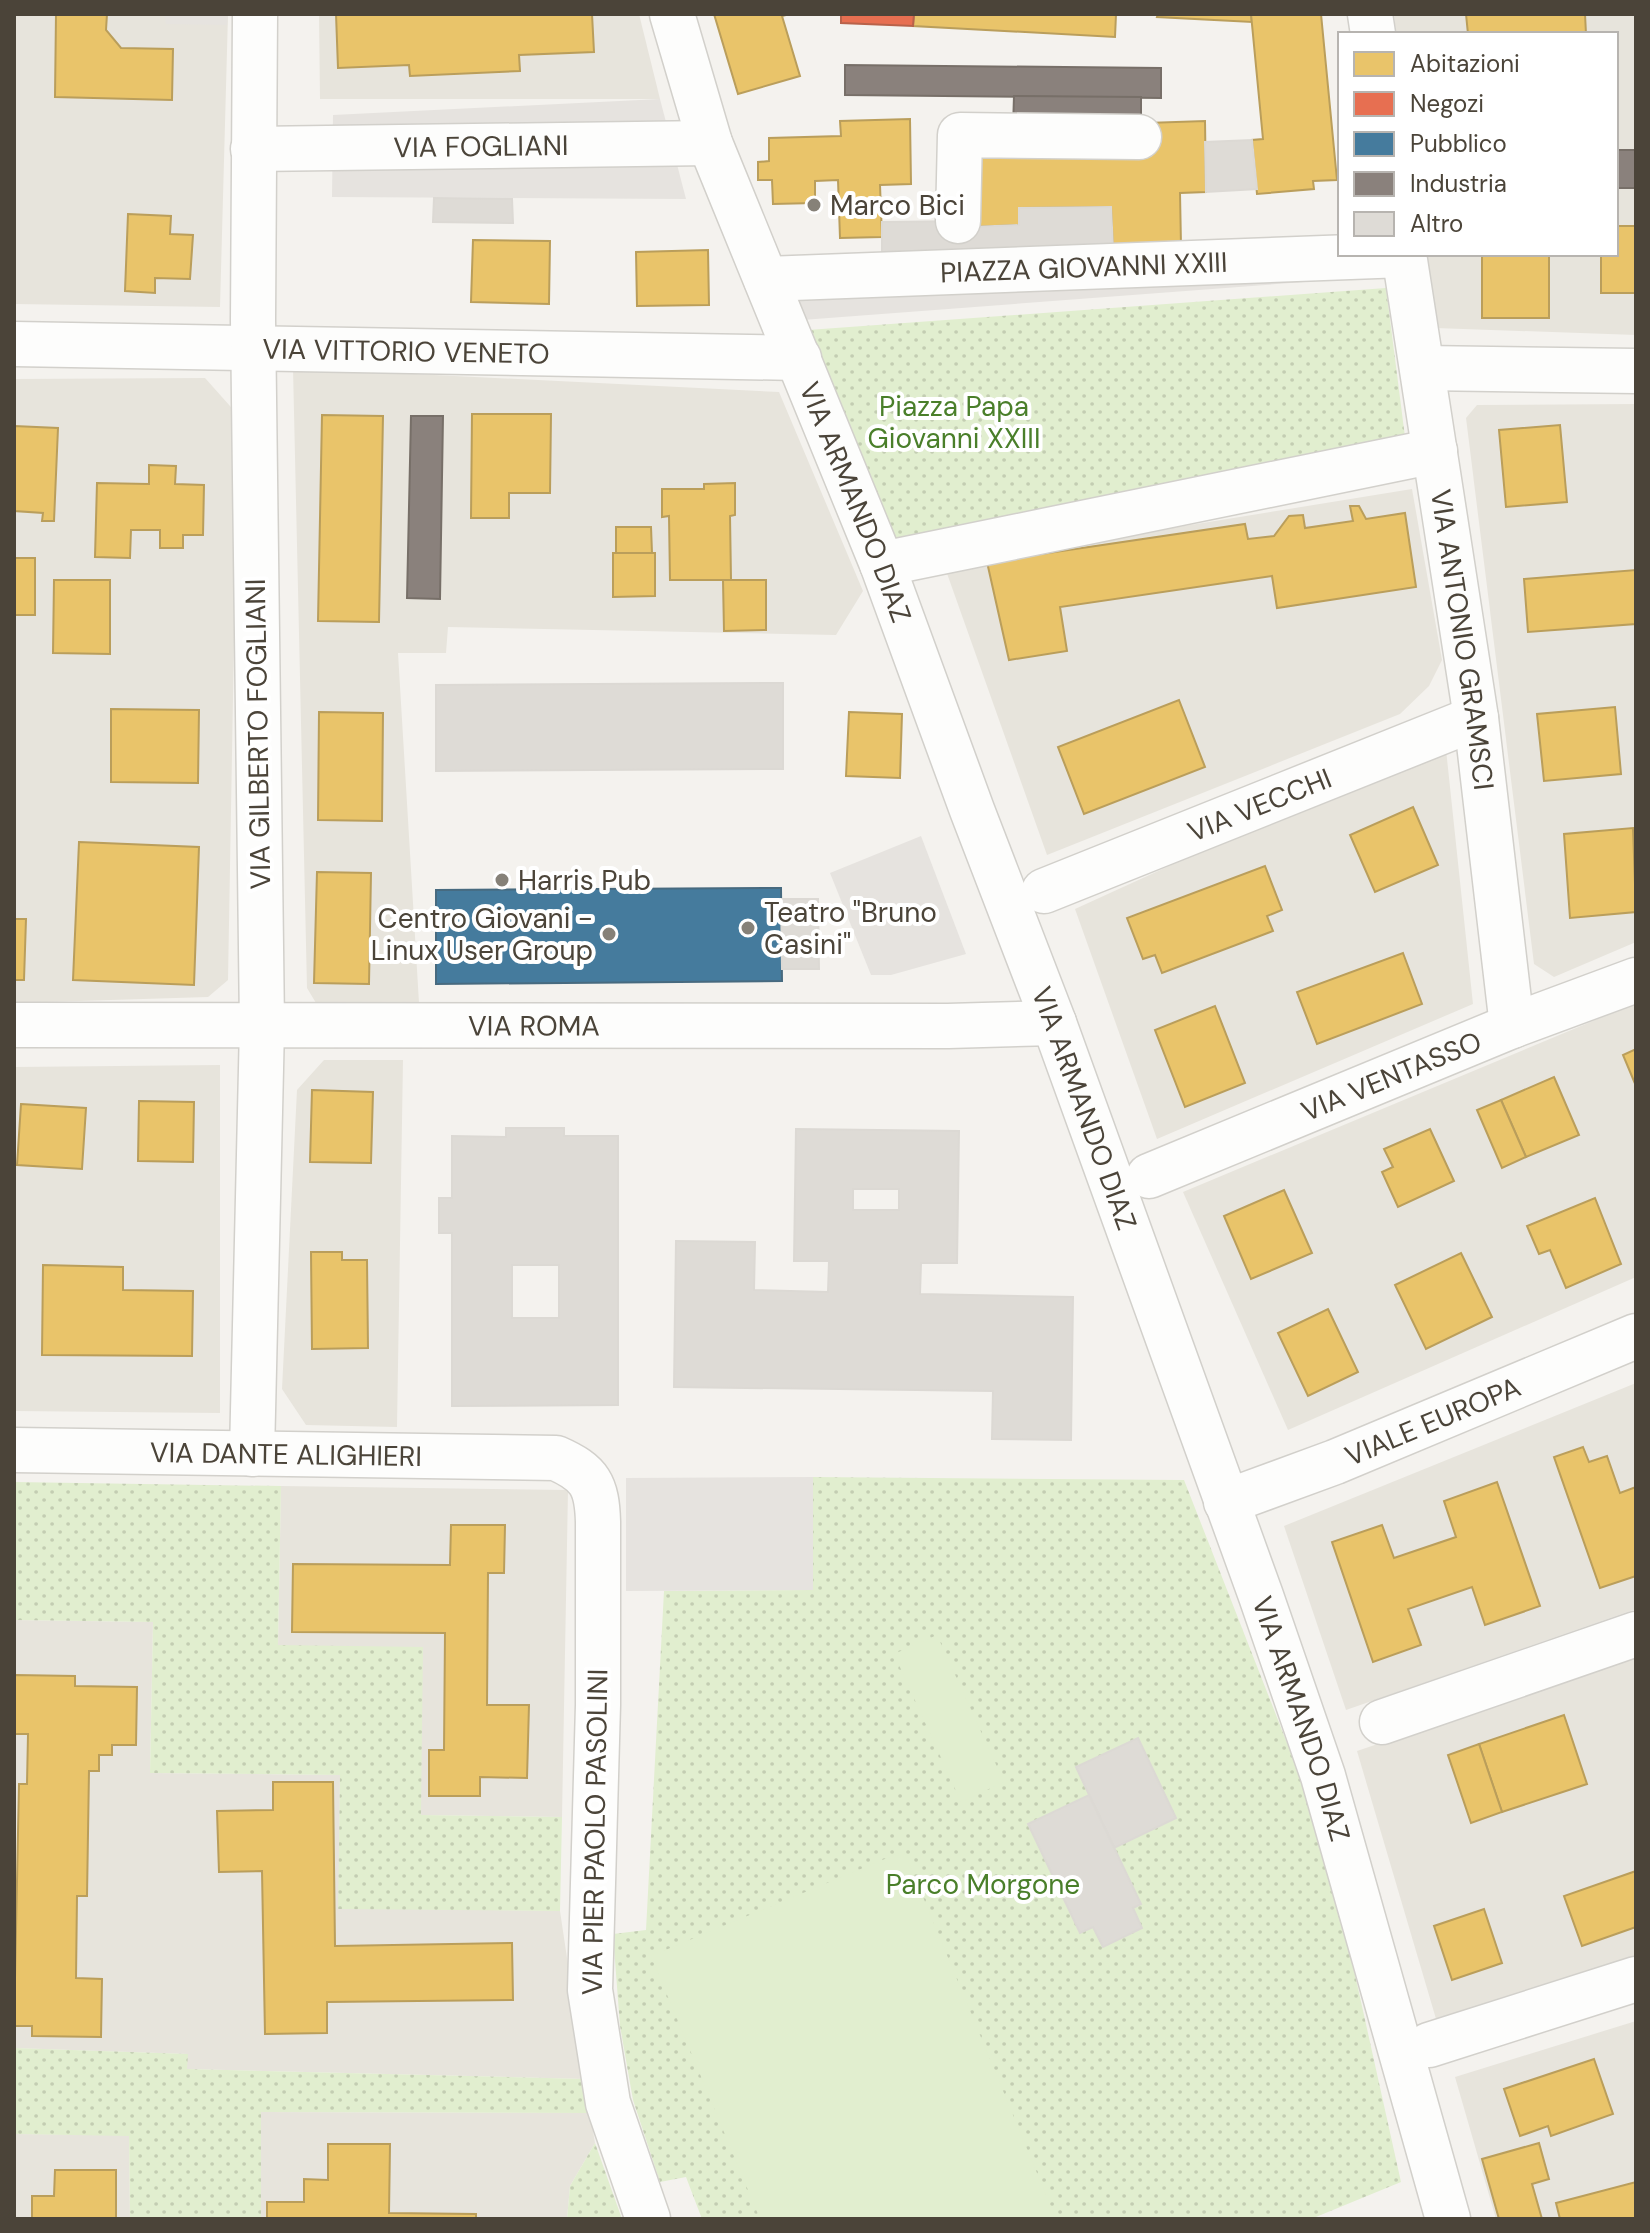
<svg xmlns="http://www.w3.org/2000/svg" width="1650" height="2233" viewBox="0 0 1650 2233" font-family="'DM Sans',sans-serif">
  <defs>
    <pattern id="park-dots" width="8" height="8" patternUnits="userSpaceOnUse" patternTransform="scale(2)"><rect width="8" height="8" fill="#e1eecf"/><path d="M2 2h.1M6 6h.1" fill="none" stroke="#c3cdb2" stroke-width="1.8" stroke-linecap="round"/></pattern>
  </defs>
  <rect width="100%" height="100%" fill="#f4f2ee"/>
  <g fill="#e7e4dc">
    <polygon points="14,14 228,14 220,307 14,304"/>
    <polygon points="319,14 639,14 660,99 320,99"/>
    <polygon points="1394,14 1636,14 1636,335 1435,328 1425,254 1616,254 1616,34 1396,34"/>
    <polygon points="293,368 779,392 863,591 836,635 448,627 446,653 398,653 419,1003 316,1003 307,988"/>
    <polygon points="205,378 238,415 228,980 208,997 14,1003 14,379"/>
    <polygon points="1636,404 1636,942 1554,977 1534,964 1466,418 1477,405"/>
    <polygon points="1412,489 1442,660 1429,686 1400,714 1047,855 944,565"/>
    <polygon points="1445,740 1473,1004 1157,1139 1075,909"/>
    <polygon points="1636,1003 1636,1277 1288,1430 1183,1192"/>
    <polygon points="324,1060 403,1060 397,1427 306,1425 282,1389 297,1090"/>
    <polygon points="220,1065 220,1413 14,1411 14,1067"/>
    <polygon points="1636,1383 1636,1609 1346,1710 1284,1526"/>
    <polygon points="281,1486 568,1490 562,1817 420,1815 278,1645"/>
    <polygon points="14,1620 153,1622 150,1773 340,1775 339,1908 560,1911 585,2079 187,2069 187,2054 14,2048"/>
    <polygon points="1636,1657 1636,1959 1439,2029 1357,1751"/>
    <polygon points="1636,2021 1636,2219 1496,2219 1455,2077"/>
    <polygon points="261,2112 590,2113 595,2143 570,2186 567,2219 261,2219"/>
    <polygon points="14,2134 129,2135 130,2219 14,2219"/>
  </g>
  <g fill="url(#park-dots)">
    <polygon points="1386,288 1405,437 890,540 808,330"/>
    <polygon points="813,1477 1184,1480 1307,1794 1336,1889 1401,2182 1311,2219 702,2219 686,2177 660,2182 633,2100 620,2026 613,1934 646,1930 664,1591 813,1590"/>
    <polygon points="14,1482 281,1486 278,1645 423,1647 421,1815 562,1817 560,1911 338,1909 340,1775 150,1773 153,1622 14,1620"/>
    <polygon points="14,2048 188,2054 187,2069 585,2079 590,2113 261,2112 261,2219 130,2219 129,2136 14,2134"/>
    <polygon points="595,2143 622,2219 567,2219 570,2186"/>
  </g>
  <g fill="#e1eecf">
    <polygon points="937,1635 1004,1782 961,1802 894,1654"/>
    <polygon points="904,1851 1056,2219 760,2219 651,1956"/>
  </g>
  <g fill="#e6e3df">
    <polygon points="164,14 228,14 227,25 166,24"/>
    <polygon points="660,99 686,199 332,197 333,115"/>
    <polygon points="1344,279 802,320 791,296"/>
    <polygon points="921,836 966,954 891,975 871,975 830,873"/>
    <polygon points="813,1477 813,1590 626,1591 626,1478"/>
  </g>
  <g fill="#e9c46a" stroke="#ba9e5b" stroke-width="2">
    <polygon points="56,14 107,14 106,30 121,48 173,49 172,100 55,97"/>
    <polygon points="336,14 592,14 594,52 519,55 520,71 410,76 409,65 338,68"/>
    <polygon points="714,14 790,14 782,16 800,76 738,94"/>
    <polygon points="914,14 1116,14 1115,37 913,26"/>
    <polygon points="1158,14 1251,14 1252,22 1157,17"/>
    <polygon points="1251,14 1321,14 1337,180 1313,181 1314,189 1257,194 1252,140 1263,139"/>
    <polygon points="1466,14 1585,14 1586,34 1468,34"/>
    <polygon points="910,119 911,184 880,185 882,237 840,238 838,180 815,181 815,203 773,204 772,180 758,180 758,162 769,161 769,138 841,136 840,121"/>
    <polygon points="1205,121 1206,192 1180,193 1181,246 1113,248 1111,207 1019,208 1019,225 972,227 970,147 1146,123"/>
    <polygon points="128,214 171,216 170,234 193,235 190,279 155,278 155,293 125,291"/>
    <polygon points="1616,226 1636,226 1636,293 1601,293 1601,254 1616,254"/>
    <polygon points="473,240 550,241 549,304 471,302"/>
    <polygon points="708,250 709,305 637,306 636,252"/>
    <rect x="1482" y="254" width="67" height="64"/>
    <polygon points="472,414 551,414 550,493 509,493 509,518 471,518"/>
    <polygon points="322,415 383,416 379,622 318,621"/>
    <polygon points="1560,425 1567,502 1506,507 1499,430"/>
    <polygon points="14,426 58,428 54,521 42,521 43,513 14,511"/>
    <polygon points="149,465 176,466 175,484 204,485 203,535 183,535 183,548 160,548 160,530 131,530 130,558 95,557 97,483 149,484"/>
    <polygon points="735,483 735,515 730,516 731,580 670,580 669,516 662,517 662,489 704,489 704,484"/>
    <polygon points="1350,506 1359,506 1366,519 1405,513 1416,587 1277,608 1272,576 1060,607 1067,651 1009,660 987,562 1245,524 1248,539 1274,536 1289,516 1303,515 1305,528 1353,521"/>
    <polygon points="616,527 651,527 652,553 616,553"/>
    <polygon points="613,553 655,553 655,596 613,597"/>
    <rect x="14" y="558" width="21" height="57"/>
    <polygon points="1636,570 1636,624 1528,632 1524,579"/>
    <polygon points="54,580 110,580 110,654 53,653"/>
    <polygon points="723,580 766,580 766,630 724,631"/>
    <polygon points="1179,700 1205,767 1084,814 1058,747"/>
    <polygon points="1615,707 1621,774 1544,781 1537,714"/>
    <polygon points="111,709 199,710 198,783 111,782"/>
    <polygon points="319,712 383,713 382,821 318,820"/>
    <polygon points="849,712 902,714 900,778 846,776"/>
    <polygon points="1413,807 1438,865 1375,892 1350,835"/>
    <polygon points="1633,828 1636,912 1570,918 1564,834"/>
    <polygon points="79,842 199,847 194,985 73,980"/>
    <polygon points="1265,866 1282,910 1267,916 1273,931 1162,973 1155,955 1143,959 1127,918"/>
    <polygon points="317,872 371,873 369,984 314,983"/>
    <polygon points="14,919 26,919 24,980 14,980"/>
    <polygon points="1403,953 1422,1004 1317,1044 1297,992"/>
    <polygon points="1215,1006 1245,1083 1185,1107 1155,1030"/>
    <polygon points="1636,1049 1636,1086 1623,1055"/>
    <polygon points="1554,1077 1579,1135 1526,1157 1501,1100"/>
    <polygon points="312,1090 373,1092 371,1163 310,1162"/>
    <polygon points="1501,1100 1526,1157 1502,1168 1477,1110"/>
    <polygon points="139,1101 194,1102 193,1162 138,1161"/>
    <polygon points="21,1104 86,1108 82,1169 17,1165"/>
    <polygon points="1430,1129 1454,1181 1398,1207 1382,1172 1393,1167 1384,1149"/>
    <polygon points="1284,1190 1312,1253 1251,1279 1224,1216"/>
    <polygon points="1595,1198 1621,1264 1566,1288 1550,1250 1539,1254 1527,1226"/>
    <polygon points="311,1252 342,1252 342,1260 367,1260 368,1348 312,1349"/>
    <polygon points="1461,1253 1492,1317 1426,1349 1395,1285"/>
    <polygon points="43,1265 123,1267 123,1290 193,1291 192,1356 42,1355"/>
    <polygon points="1328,1309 1358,1372 1308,1396 1278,1333"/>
    <polygon points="1583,1447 1589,1462 1607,1456 1620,1493 1636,1487 1636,1576 1600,1588 1554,1457"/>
    <polygon points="1497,1482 1540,1606 1485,1625 1472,1587 1408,1609 1421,1645 1373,1662 1332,1542 1382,1525 1394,1558 1456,1537 1444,1501"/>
    <polygon points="451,1525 505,1525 504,1573 488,1573 487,1705 529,1705 527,1778 480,1777 480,1796 429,1796 429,1750 444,1750 445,1633 292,1632 293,1564 450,1565"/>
    <polygon points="15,1675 75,1676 75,1686 137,1687 136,1745 112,1745 112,1755 99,1755 99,1771 89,1771 87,1896 77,1896 76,1978 102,1979 101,2037 32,2036 32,2026 14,2026 19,1784 27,1784 28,1734 15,1734"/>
    <polygon points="1564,1715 1587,1784 1502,1812 1479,1744"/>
    <polygon points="1479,1744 1502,1812 1471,1823 1448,1755"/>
    <polygon points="273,1782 333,1782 335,1946 512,1943 513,2000 327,2002 327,2033 265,2034 262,1871 219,1872 217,1811 273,1810"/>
    <polygon points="1636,1871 1636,1927 1582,1946 1564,1896"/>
    <polygon points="1484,1909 1502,1963 1452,1980 1434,1926"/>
    <polygon points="1594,2059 1613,2114 1551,2136 1548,2126 1520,2136 1504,2089"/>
    <polygon points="1539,2143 1549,2179 1532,2184 1542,2219 1499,2219 1482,2159"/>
    <polygon points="328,2144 390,2144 389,2213 476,2214 476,2219 267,2219 267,2202 304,2202 304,2179 328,2180"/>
    <polygon points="55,2170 116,2170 116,2219 14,2219 32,2218 32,2196 54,2196"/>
    <polygon points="1636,2182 1636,2219 1560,2219 1556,2203"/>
  </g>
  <polygon fill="#e76f51" stroke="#b8624a" stroke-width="2" points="841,14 914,14 913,26 841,23"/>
  <polygon fill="#457b9d" stroke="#476a7f" stroke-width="2" points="781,888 782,981 436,984 436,890"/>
  <g fill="#8a817c" stroke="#776f68" stroke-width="2">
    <polygon points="845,65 1161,68 1161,98 845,95"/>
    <polygon points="1014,96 1141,97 1141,128 1013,128"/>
    <rect x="1616" y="150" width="20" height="38"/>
    <polygon points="411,416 443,416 440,599 407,598"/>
  </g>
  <g fill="#dedbd6" stroke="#dcd9d4" stroke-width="2" fill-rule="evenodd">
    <polygon points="1252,140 1257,189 1206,192 1205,142"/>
    <polygon points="434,198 512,199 513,223 433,222"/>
    <polygon points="1111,207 1113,248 882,252 882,222 971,221 972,227 1019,225 1019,208"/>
    <polygon points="783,683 783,769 436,771 436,685"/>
    <polygon points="781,899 818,899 819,969 782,969"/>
    <path d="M 506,1128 L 564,1128 L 564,1136 L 618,1136 L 618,1405 L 452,1406 L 452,1233 L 439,1233 L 439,1198 L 452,1198 L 452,1136 L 506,1137 ZM 512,1265 L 559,1265 L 559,1318 L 512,1318 Z"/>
    <path d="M 796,1129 L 959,1131 L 957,1263 L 921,1263 L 920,1294 L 1073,1297 L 1071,1440 L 992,1439 L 993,1391 L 674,1387 L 676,1241 L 755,1242 L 754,1290 L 828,1292 L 829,1261 L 794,1261 ZM 853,1189 L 899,1189 L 899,1210 L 853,1210 Z"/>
    <polygon points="1138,1738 1176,1818 1114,1848 1076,1767"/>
    <polygon points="1089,1795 1141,1904 1133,1908 1142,1928 1103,1947 1093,1927 1080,1933 1028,1824"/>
  </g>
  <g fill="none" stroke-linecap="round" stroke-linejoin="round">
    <g stroke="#d2d0cb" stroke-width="47">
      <g id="minor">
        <path id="s1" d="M 672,14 L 710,143 L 882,564 L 972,810 L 1054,1023 L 1261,1596 L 1323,1776 L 1448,2219"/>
        <polyline points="1370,14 1373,34"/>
        <path id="s2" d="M 253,149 L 710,143"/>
        <polyline points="958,221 960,135 1139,137"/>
        <path id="s3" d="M 1404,254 L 1476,718 L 1512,1026"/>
        <path id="s4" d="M 766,279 L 1404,255"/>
        <path id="s5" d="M 14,344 L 799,358"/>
        <polyline points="1423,368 1636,371"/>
        <polyline points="882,564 1435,451"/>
        <path id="s6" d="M 1044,891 L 1476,718"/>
        <path id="s7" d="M 14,1025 L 948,1026 L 1054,1023"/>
        <path id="s8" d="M 1149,1176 L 1512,1026 L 1636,980"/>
        <path id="s9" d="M 14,1450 L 556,1458 C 590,1473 597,1485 598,1522 L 598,1705 L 590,1990 L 608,2103 L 648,2219"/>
        <polyline points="252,1454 262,1026 253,320 255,14"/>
        <path id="s10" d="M 1226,1502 L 1335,1462 L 1636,1336"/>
        <polyline points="1382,1722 1636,1634"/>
        <polyline points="1429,2045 1636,1979"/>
      </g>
    </g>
    <use href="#minor" stroke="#fdfdfc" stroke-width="44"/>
  </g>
  <g fill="#868178" stroke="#fff" stroke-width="3">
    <circle cx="814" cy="205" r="8"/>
    <circle cx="502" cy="880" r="8"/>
    <circle cx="748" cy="928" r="8"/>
    <circle cx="609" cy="934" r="8"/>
  </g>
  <g text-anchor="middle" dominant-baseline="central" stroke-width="8" stroke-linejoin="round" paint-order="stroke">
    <g font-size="28" fill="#4b4439" stroke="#fff">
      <text stroke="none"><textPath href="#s2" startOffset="228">VIA FOGLIANI</textPath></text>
      <text stroke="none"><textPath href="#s4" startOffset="318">PIAZZA GIOVANNI XXIII</textPath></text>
      <text stroke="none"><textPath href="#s5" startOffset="392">VIA VITTORIO VENETO</textPath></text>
      <text stroke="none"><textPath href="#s1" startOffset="522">VIA ARMANDO DIAZ</textPath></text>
      <text stroke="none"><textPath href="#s3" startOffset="390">VIA ANTONIO GRAMSCI</textPath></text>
      <text transform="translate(258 734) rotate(-91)">VIA GILBERTO FOGLIANI</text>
      <text stroke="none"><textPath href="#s6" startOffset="232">VIA VECCHI</textPath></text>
      <text stroke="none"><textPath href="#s7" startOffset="520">VIA ROMA</textPath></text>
      <text stroke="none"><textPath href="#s8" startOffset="262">VIA VENTASSO</textPath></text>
      <text stroke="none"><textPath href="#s1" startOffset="1170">VIA ARMANDO DIAZ</textPath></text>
      <text stroke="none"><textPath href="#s10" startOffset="222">VIALE EUROPA</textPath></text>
      <text stroke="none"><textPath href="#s9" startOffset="272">VIA DANTE ALIGHIERI</textPath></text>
      <text stroke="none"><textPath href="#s1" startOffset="1818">VIA ARMANDO DIAZ</textPath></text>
      <text transform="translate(595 1832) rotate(-89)">VIA PIER PAOLO PASOLINI</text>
    </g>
    <g font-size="28" fill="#4b4439" stroke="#fff" text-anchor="start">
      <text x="830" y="205">Marco Bici</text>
      <text x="518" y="880">Harris Pub</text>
      <text x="764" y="912">Teatro "Bruno<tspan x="764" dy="32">Casini"</tspan></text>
      <text x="593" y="918" text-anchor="end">Centro Giovani -<tspan x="593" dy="32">Linux User Group</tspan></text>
    </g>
    <g font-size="28" fill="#4a7f2a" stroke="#fff">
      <text x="954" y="406">Piazza Papa<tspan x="954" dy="32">Giovanni XXIII</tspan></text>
      <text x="983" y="1884">Parco Morgone</text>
    </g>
  </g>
  <rect width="1650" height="2233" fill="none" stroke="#4b4439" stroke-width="32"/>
  <rect x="1338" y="32" width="280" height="224" fill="#ffffff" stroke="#b7b4b0" stroke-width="2"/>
  <rect x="1354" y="52" width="40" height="24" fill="#e9c46a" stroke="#b7b4b0" stroke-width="2"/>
  <text x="1410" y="72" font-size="24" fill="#4b4439">Abitazioni</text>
  <rect x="1354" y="92" width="40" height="24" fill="#e76f51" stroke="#b7b4b0" stroke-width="2"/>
  <text x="1410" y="112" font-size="24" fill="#4b4439">Negozi</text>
  <rect x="1354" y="132" width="40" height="24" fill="#457b9d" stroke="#b7b4b0" stroke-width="2"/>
  <text x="1410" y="152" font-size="24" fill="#4b4439">Pubblico</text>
  <rect x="1354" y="172" width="40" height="24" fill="#8a817c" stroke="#b7b4b0" stroke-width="2"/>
  <text x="1410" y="192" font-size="24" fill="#4b4439">Industria</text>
  <rect x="1354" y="212" width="40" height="24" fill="#dedbd6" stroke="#b7b4b0" stroke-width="2"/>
  <text x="1410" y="232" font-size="24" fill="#4b4439">Altro</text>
</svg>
